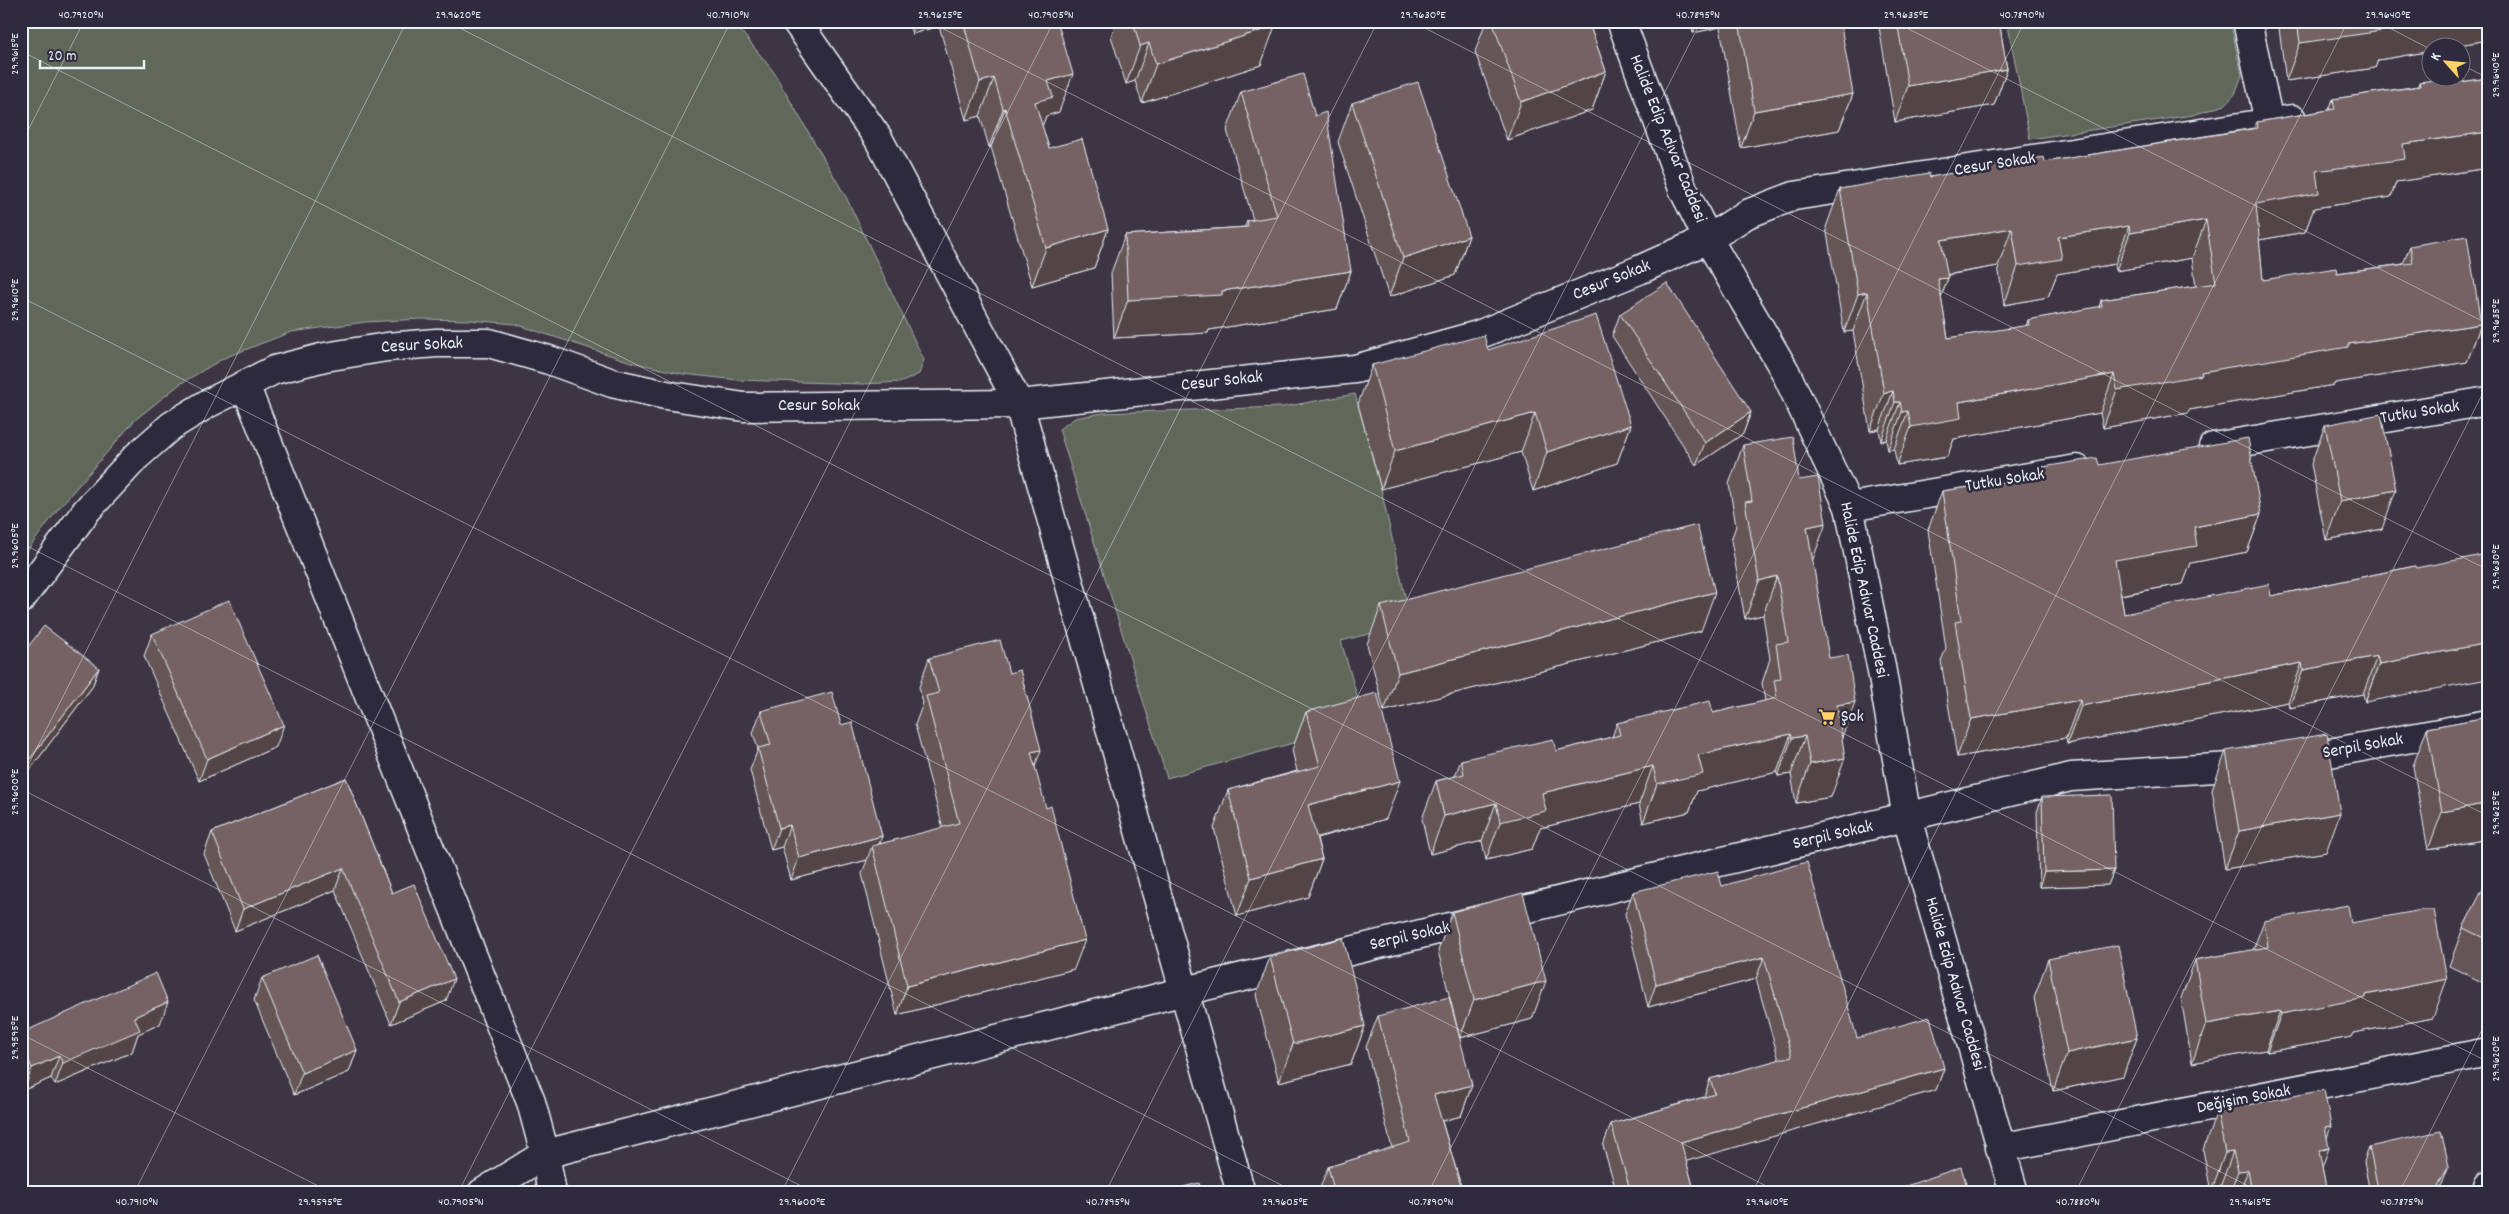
<svg xmlns="http://www.w3.org/2000/svg" width="2509" height="1214" viewBox="0 0 2509 1214" font-family="Dekko,sans-serif">
  <rect width="100%" height="100%" fill="#3d3544"/>
  <filter id="ink" filterUnits="userSpaceOnUse"><feTurbulence type="fractalNoise" baseFrequency=".02" numOctaves="2"/><feDisplacementMap in="SourceGraphic" scale="10" xChannelSelector="R" yChannelSelector="G"/><feConvolveMatrix kernelMatrix="1 2 1 2 8 2 1 2 1" color-interpolation-filters="sRGB"/></filter>
  <g filter="url(#ink)">
    <g fill="#60675a" stroke="#a4aca9">
      <polygon points="21,21 733,21 773,71 846,197 924,360 919,374 902,382 862,384 738,380 683,374 631,362 515,324 470,320 421,319 365,322 291,332 224,358 180,384 135,420 58,509 21,559"/>
      <polygon points="2007,21 2230,21 2242,75 2235,94 2225,105 2193,115 2030,139"/>
      <polygon points="1355,394 1381,489 1411,623 1341,641 1365,723 1167,778 1059,429 1075,418 1103,413 1282,407"/>
    </g>
    <g fill="none" stroke-linecap="round" stroke-linejoin="round">
      <g stroke="#e8f1f8" stroke-width="31">
        <g id="minor">
          <polyline points="796,21 878,138 1019,404 1241,1193"/>
          <polyline points="1621,21 1683,189 1708,239 1785,371 1849,507 1881,666 1907,818 2014,1193"/>
          <polyline points="2247,21 2269,122"/>
          <polyline points="245,385 531,1102 545,1154 552,1193"/>
          <polyline points="2213,447 2488,401"/>
          <polyline points="1849,507 2077,469"/>
          <polyline points="21,599 87,510 137,456 171,426 207,404 274,370 325,357 387,347 436,343 489,343 549,360 612,383 666,395 744,407 1019,404 1355,369 1478,335 1639,270 1708,239 1747,214 1794,196 2292,119"/>
          <polyline points="2000,1148 2488,1052"/>
          <polyline points="482,1193 545,1154 1185,991 2071,777 2263,765 2488,724"/>
          <polyline points="2485,1193 2488,1186"/>
        </g>
      </g>
      <use href="#minor" stroke="#2f2a3d" stroke-width="28"/>
    </g>
    <g fill="#655454" stroke="#e8f1f8" fill-rule="evenodd">
      <polygon points="908,21 1057,21 1059,112 1046,116 1042,126 1049,148 1108,229 1094,268 1032,286 991,147 989,147 980,116 966,120 939,26 912,34"/>
      <polygon points="1117,21 1273,21 1261,65 1142,103 1135,81 1126,84 1111,36"/>
      <polygon points="1486,21 1588,21 1606,71 1592,110 1507,140 1475,52"/>
      <polygon points="1691,21 1784,21 1786,29 1853,94 1839,130 1741,148 1720,27 1693,33"/>
      <polygon points="1878,21 1999,21 2007,69 1994,105 1895,122"/>
      <polygon points="2278,21 2488,21 2488,40 2459,45 2458,47 2455,48 2432,48 2432,51 2378,60 2375,68 2286,81"/>
      <path d="M 2488,78 L 2488,168 L 2396,182 L 2391,197 L 2314,208 L 2305,232 L 2259,240 L 2263,280 L 2337,273 L 2403,264 L 2410,246 L 2481,324 L 2467,362 L 2335,383 L 2334,385 L 2189,410 L 2188,413 L 2103,428 L 2100,413 L 1954,439 L 1947,457 L 1897,465 L 1894,449 L 1888,450 L 1886,440 L 1881,441 L 1879,429 L 1870,431 L 1853,331 L 1844,332 L 1826,227 L 1840,189 L 1930,177 L 2045,162 L 2254,128 L 2257,122 L 2329,110 L 2333,99 L 2418,86 L 2419,82 L 2461,82 ZM 2192,258 L 2196,286 L 2101,300 L 2099,307 L 2028,320 L 2026,326 L 1948,338 L 1941,297 L 1948,278 L 1948,275 L 1998,266 L 2004,305 L 2048,297 L 2057,274 L 2115,264 L 2116,271 Z"/>
      <polygon points="1241,92 1351,271 1337,309 1209,330 1208,333 1114,338 1111,273 1125,235 1245,227 1247,221 1253,220 1227,130"/>
      <polygon points="1352,103 1469,236 1455,275 1389,297 1338,142"/>
      <polygon points="1620,314 1751,412 1743,434 1696,465 1612,336"/>
      <polygon points="1488,350 1631,425 1617,463 1533,491 1521,452 1381,489 1358,404 1372,365"/>
      <polygon points="2325,425 2382,529 2326,540 2311,464"/>
      <polygon points="1743,445 1812,559 1842,738 1831,797 1796,803 1791,774 1778,776 1777,772 1697,791 1689,812 1643,823 1639,804 1540,828 1532,849 1486,860 1482,841 1430,854 1422,819 1436,781 1455,776 1461,760 1556,751 1612,737 1617,723 1713,713 1765,701 1762,683 1770,659 1763,615 1745,619 1731,540 1736,526 1729,484"/>
      <polygon points="2099,465 2261,514 2247,552 2191,563 2183,584 2121,595 2124,614 2271,596 2415,566 2365,702 2363,694 2289,708 2288,702 2067,744 2066,738 1957,757 1941,661 1946,648 1928,530 1942,491 2040,477 2043,467"/>
      <polygon points="1381,606 1701,631 1384,711 1367,644"/>
      <polygon points="152,634 276,747 199,781 144,656"/>
      <polygon points="21,656 99,668 92,687 23,779 21,777"/>
      <polygon points="929,658 1035,767 1074,969 897,1015 862,874 867,860 791,880 782,847 771,850 750,770 758,749 753,733 761,711 841,725 882,836 880,844 943,828 915,725 923,703 919,687"/>
      <polygon points="1306,712 1386,819 1317,838 1322,859 1308,897 1237,916 1214,828 1228,790 1297,771 1292,750"/>
      <polygon points="2488,717 2488,839 2428,850 2413,766 2427,728"/>
      <polygon points="2226,751 2326,852 2225,869 2212,790"/>
      <polygon points="346,778 392,893 446,1001 391,1024 335,890 235,931 204,854 212,832"/>
      <polygon points="2042,797 2114,870 2108,885 2039,887 2037,812"/>
      <polygon points="2488,881 2488,985 2449,966 2463,928"/>
      <polygon points="1722,886 1857,1038 1944,1068 1936,1090 1686,1161 1695,1193 1617,1193 1603,1146 1611,1124 1704,1097 1710,1079 1779,1060 1756,979 1648,1007 1625,914 1633,892"/>
      <polygon points="1452,912 1532,1019 1460,1038 1438,951"/>
      <polygon points="2264,921 2351,923 2433,1018 2353,1033 2351,1037 2267,1052 2266,1050 2192,1063 2181,998 2195,960 2253,950"/>
      <polygon points="1270,957 1365,1026 1351,1064 1279,1082 1256,995"/>
      <polygon points="2048,959 2137,1038 2123,1076 2053,1091 2034,998"/>
      <polygon points="262,978 357,1050 349,1072 294,1095 254,1000"/>
      <polygon points="1378,1016 1472,1085 1461,1116 1442,1121 1463,1193 1318,1193 1328,1167 1392,1148 1366,1047"/>
      <polygon points="160,1024 138,1034 132,1052 55,1085 51,1078 24,1090 21,1084 21,1033"/>
      <polygon points="2217,1111 2327,1138 2322,1167 2327,1193 2220,1193 2219,1190 2211,1192 2203,1150"/>
      <polygon points="2369,1147 2443,1182 2437,1193 2370,1193 2364,1162"/>
    </g>
    <g fill="#534545" stroke="#e8f1f8">
      <polygon points="917,21 940,21 939,26 912,34"/>
      <polygon points="1698,21 1722,21 1720,27 1693,33"/>
      <polygon points="2393,21 2488,21 2488,40 2459,45 2458,47 2455,48 2432,48 2432,51 2378,60 2375,68 2286,81 2300,43"/>
      <polygon points="1275,26 1261,65 1142,103 1156,64"/>
      <polygon points="1149,43 1135,81 1126,84 1140,46"/>
      <polygon points="2007,69 1994,105 1895,122 1908,86"/>
      <polygon points="1606,71 1592,110 1507,140 1521,102"/>
      <polygon points="1073,74 1059,112 1046,116 1039,135 1035,102 1048,81"/>
      <polygon points="994,78 980,116 966,120 980,82"/>
      <polygon points="1853,94 1839,130 1741,148 1754,111"/>
      <polygon points="1005,108 991,147 989,147 1003,109"/>
      <polygon points="2488,132 2488,168 2396,182 2391,197 2314,208 2305,232 2242,243 2256,204 2316,171 2403,144"/>
      <polygon points="2206,220 2192,258 2116,271 2130,233"/>
      <polygon points="2129,226 2115,264 2057,274 2048,297 2004,305 2018,266 2058,237"/>
      <polygon points="2012,228 1998,266 1927,278 1941,240"/>
      <polygon points="1108,229 1094,268 1032,286 1046,248"/>
      <polygon points="1469,236 1455,275 1389,297 1403,258"/>
      <polygon points="1351,271 1337,309 1209,330 1208,333 1114,338 1128,300 1222,291"/>
      <polygon points="1948,278 1934,316 1938,279"/>
      <polygon points="1867,292 1853,331 1844,332 1858,294"/>
      <polygon points="2481,324 2467,362 2335,383 2334,385 2189,410 2188,413 2103,428 2117,390 2201,372 2348,344"/>
      <polygon points="2114,374 2100,413 1954,439 1947,457 1897,465 1911,427 1959,402"/>
      <polygon points="1893,391 1879,429 1870,431 1884,393"/>
      <polygon points="1895,402 1900,402 1886,440 1881,441"/>
      <polygon points="1908,411 1894,449 1888,450 1902,412"/>
      <polygon points="1751,412 1743,434 1696,465 1705,443"/>
      <polygon points="1535,413 1521,452 1381,489 1395,451"/>
      <polygon points="1631,425 1617,463 1533,491 1547,452"/>
      <polygon points="2396,490 2382,529 2326,540 2340,501"/>
      <polygon points="2261,514 2247,552 2191,563 2183,584 2101,598 2115,560 2194,527"/>
      <polygon points="1826,523 1812,562 1807,527"/>
      <polygon points="1777,576 1763,615 1745,619 1759,581"/>
      <polygon points="1715,592 1701,631 1384,711 1398,673"/>
      <polygon points="2488,643 2488,679 2365,702 2379,664"/>
      <polygon points="2377,656 2363,694 2289,708 2303,670"/>
      <polygon points="2302,663 2288,702 2067,744 2081,706"/>
      <polygon points="99,668 92,687 23,779 30,759"/>
      <polygon points="2080,700 2066,738 1957,757 1971,719"/>
      <polygon points="1855,702 1841,740 1837,705"/>
      <polygon points="284,725 276,747 199,781 207,759"/>
      <polygon points="1791,734 1777,772 1697,791 1689,812 1643,823 1657,784 1698,755"/>
      <polygon points="1805,736 1791,774 1778,776 1792,738"/>
      <polygon points="1041,750 1031,778 1031,752"/>
      <polygon points="1845,758 1831,797 1796,803 1810,764"/>
      <polygon points="1653,766 1639,804 1540,828 1532,849 1486,860 1500,822 1542,793"/>
      <polygon points="1400,781 1386,819 1294,843 1308,805"/>
      <polygon points="1496,803 1482,841 1430,854 1444,816"/>
      <polygon points="2488,803 2488,839 2428,850 2442,812"/>
      <polygon points="2340,813 2326,852 2225,869 2239,831"/>
      <polygon points="790,825 782,847 771,850 779,828"/>
      <polygon points="882,836 875,856 872,846 867,860 791,880 799,858"/>
      <polygon points="1322,859 1308,897 1237,916 1251,878"/>
      <polygon points="343,868 335,890 235,931 243,909"/>
      <polygon points="2114,870 2108,885 2039,887 2044,872"/>
      <polygon points="1085,940 1074,969 897,1015 907,986"/>
      <polygon points="1764,957 1756,979 1648,1007 1656,984"/>
      <polygon points="454,979 446,1001 391,1024 399,1002"/>
      <polygon points="2447,979 2433,1018 2353,1033 2351,1037 2267,1052 2281,1014 2365,995"/>
      <polygon points="1546,981 1532,1019 1460,1038 1474,1000"/>
      <polygon points="168,1002 160,1024 138,1034 132,1052 55,1085 63,1063 134,1017"/>
      <polygon points="2280,1011 2266,1050 2192,1063 2206,1024"/>
      <polygon points="1365,1026 1351,1064 1279,1082 1293,1044"/>
      <polygon points="2137,1038 2123,1076 2053,1091 2067,1053"/>
      <polygon points="357,1050 349,1072 294,1095 302,1073"/>
      <polygon points="59,1056 51,1078 24,1090 32,1068"/>
      <polygon points="1944,1068 1936,1090 1673,1165 1681,1142"/>
      <polygon points="1472,1085 1461,1116 1423,1126 1434,1095"/>
      <polygon points="2331,1126 2323,1150 2329,1148 2315,1187 2305,1189 2325,1127"/>
      <polygon points="2233,1152 2219,1190 2211,1192 2225,1153"/>
      <polygon points="2449,1166 2443,1182 2437,1193 2434,1193"/>
      <polygon points="2248,1170 2239,1193 2230,1193 2238,1171"/>
    </g>
    <g fill="#766262" stroke="#e8f1f8" fill-rule="evenodd">
      <polygon points="963,21 1057,21 1073,74 1048,81 1053,97 1035,102 1049,148 1082,139 1108,229 1046,248 1005,108 1003,109 994,78 980,82"/>
      <polygon points="1133,21 1273,21 1275,26 1156,64 1149,43 1140,46"/>
      <polygon points="1492,21 1588,21 1606,71 1521,102"/>
      <polygon points="1739,21 1784,21 1786,29 1832,21 1840,21 1853,94 1754,111"/>
      <polygon points="1897,21 1999,21 2007,69 1908,86"/>
      <polygon points="2297,21 2393,21 2388,22 2389,30 2300,43"/>
      <polygon points="1303,74 1315,116 1326,112 1351,271 1222,291 1222,295 1128,300 1125,235 1248,227 1247,221 1277,216 1241,92"/>
      <path d="M 2451,78 L 2461,78 L 2461,82 L 2488,78 L 2488,132 L 2403,144 L 2405,159 L 2316,171 L 2319,193 L 2256,204 L 2263,280 L 2336,268 L 2337,273 L 2413,263 L 2410,246 L 2467,236 L 2481,324 L 2348,344 L 2348,347 L 2201,372 L 2202,375 L 2117,390 L 2114,374 L 1959,402 L 1961,418 L 1911,427 L 1908,411 L 1902,412 L 1900,402 L 1895,402 L 1893,391 L 1884,393 L 1867,292 L 1858,294 L 1840,189 L 1929,173 L 1930,177 L 2044,157 L 2045,162 L 2258,128 L 2257,122 L 2335,109 L 2333,99 L 2420,86 L 2419,82 ZM 2206,220 L 2216,283 L 2101,300 L 2102,306 L 2028,320 L 2029,325 L 1948,338 L 1938,279 L 1948,278 L 1941,240 L 2012,228 L 2018,266 L 2062,259 L 2058,237 L 2129,226 L 2130,233 Z"/>
      <polygon points="1418,82 1469,236 1403,258 1352,103"/>
      <polygon points="1667,283 1751,412 1705,443 1620,314"/>
      <polygon points="1596,315 1631,425 1547,452 1535,413 1395,451 1372,365 1484,335 1488,350"/>
      <polygon points="2381,414 2396,490 2340,501 2325,425"/>
      <polygon points="1793,437 1799,480 1818,477 1826,523 1807,527 1829,658 1848,655 1855,702 1837,705 1845,758 1810,764 1805,736 1792,738 1791,734 1698,755 1703,774 1657,784 1653,766 1542,793 1546,811 1500,822 1496,803 1444,816 1436,781 1464,774 1461,760 1553,739 1556,751 1620,735 1617,723 1710,701 1713,713 1777,698 1774,680 1781,679 1776,644 1788,642 1777,576 1759,581 1745,502 1752,501 1743,445"/>
      <polygon points="2248,438 2261,514 2194,527 2197,546 2115,560 2124,614 2269,584 2271,596 2415,566 2416,568 2487,554 2488,558 2488,643 2379,664 2377,656 2303,670 2302,663 2081,706 2080,700 1971,719 1955,622 1961,621 1942,491 2045,476 2043,467 2097,458 2099,465"/>
      <polygon points="1697,525 1715,592 1398,673 1381,606"/>
      <polygon points="229,600 284,725 207,759 152,634"/>
      <polygon points="44,626 99,668 30,759 21,753 21,656"/>
      <polygon points="1000,640 1009,673 1020,670 1041,750 1031,752 1046,808 1051,806 1085,940 907,986 872,846 959,823 926,696 939,693 929,658"/>
      <polygon points="832,692 841,725 852,722 882,836 799,858 790,825 779,828 758,748 771,745 761,711"/>
      <polygon points="1377,693 1400,781 1308,805 1322,859 1251,878 1228,790 1320,766 1306,712"/>
      <polygon points="2488,717 2488,803 2442,812 2427,728"/>
      <polygon points="2327,734 2340,813 2239,831 2226,751"/>
      <polygon points="346,778 392,893 414,884 454,979 399,1002 343,868 243,909 212,832"/>
      <polygon points="2112,795 2114,870 2044,872 2042,797"/>
      <polygon points="1807,862 1857,1038 1930,1017 1944,1068 1681,1142 1695,1193 1631,1193 1611,1124 1715,1094 1710,1079 1792,1056 1764,957 1656,984 1633,892 1718,871 1722,886"/>
      <polygon points="2487,881 2488,881 2488,940 2463,928"/>
      <polygon points="1523,893 1546,981 1474,1000 1452,912"/>
      <polygon points="2348,905 2351,923 2422,910 2434,910 2447,979 2365,995 2365,998 2281,1014 2280,1011 2206,1024 2195,960 2268,947 2264,921"/>
      <polygon points="1343,938 1365,1026 1293,1044 1270,957"/>
      <polygon points="2118,945 2137,1038 2067,1053 2048,959"/>
      <polygon points="317,955 357,1050 302,1073 262,978"/>
      <polygon points="156,973 168,1002 134,1017 140,1030 63,1063 59,1056 32,1068 21,1044 21,1033"/>
      <polygon points="1449,997 1472,1085 1434,1095 1463,1193 1335,1193 1328,1167 1410,1142 1378,1016"/>
      <polygon points="2324,1090 2331,1126 2325,1127 2329,1148 2319,1150 2327,1193 2252,1193 2248,1170 2238,1171 2233,1152 2225,1153 2217,1111"/>
      <polygon points="2441,1131 2449,1166 2434,1193 2379,1193 2369,1147"/>
      <polygon points="1961,1167 1969,1193 1886,1193"/>
      <polygon points="1199,1183 1202,1193 1159,1193"/>
    </g>
  </g>
  <path fill="none" stroke="#e8f1f8" stroke-width="1" stroke-opacity="0.45" d="M 446,21 L 2488,1062M 928,21 L 2488,816M 1411,21 L 2488,570M 1893,21 L 2488,324M 2376,21 L 2432,50M 21,51 L 2262,1193M 2462,65 L 2488,78M 21,144 L 84,21M 21,297 L 1780,1193M 21,543 L 1297,1193M 21,779 L 407,21M 21,789 L 815,1193M 21,1034 L 332,1193M 134,1193 L 731,21M 458,1193 L 1054,21M 781,1193 L 1378,21M 1105,1193 L 1701,21M 1428,1193 L 2025,21M 1752,1193 L 2348,21M 2075,1193 L 2488,383M 2399,1193 L 2488,1018"/>
  <defs>
    <g id="supermarket-bare" transform="scale(1.35)"><path d="M-6-5.5h2.5l.6 2H6L4.5 2H-2.5L-4.4-4H-6ZM-1.5 3.2a1.3 1.3 0 1 0 .1 0ZM3 3.2a1.3 1.3 0 1 0 .1 0Z" fill="#ffd166" stroke="#2f2a3d" stroke-width="2.5" paint-order="stroke"/></g>
  </defs>
  <g fill-rule="evenodd">
    <use href="#supermarket-bare" x="1827" y="717"/>
  </g>
  <g text-anchor="middle" dominant-baseline="central" stroke-width="5" stroke-linejoin="round" paint-order="stroke">
    <g font-size="18" fill="#e8f1f8" stroke="#2f2a3d">
      <text transform="translate(1667 139) rotate(68)">Halide Edip Adıvar Caddesi</text>
      <text transform="translate(1995 165) rotate(-9)">Cesur Sokak</text>
      <text transform="translate(1612 281) rotate(-22)">Cesur Sokak</text>
      <text transform="translate(422 346) rotate(-3)">Cesur Sokak</text>
      <text transform="translate(1222 382) rotate(-6)">Cesur Sokak</text>
      <text x="819" y="406">Cesur Sokak</text>
      <text transform="translate(2420 413) rotate(-9)">Tutku Sokak</text>
      <text transform="translate(2005 481) rotate(-9)">Tutku Sokak</text>
      <text transform="translate(1863 590) rotate(78)">Halide Edip Adıvar Caddesi</text>
      <text transform="translate(2363 747) rotate(-10)">Serpil Sokak</text>
      <text transform="translate(1833 836) rotate(-13)">Serpil Sokak</text>
      <text transform="translate(1410 937) rotate(-13)">Serpil Sokak</text>
      <text transform="translate(1954 984) rotate(74)">Halide Edip Adıvar Caddesi</text>
      <text transform="translate(2244 1100) rotate(-11)">Değişim Sokak</text>
    </g>
    <g font-size="18" fill="#e8f1f8" stroke="#2f2a3d" text-anchor="start">
      <text x="1841" y="717">Şok</text>
    </g>
  </g>
  <rect width="2509" height="1214" fill="none" stroke="#2f2a3d" stroke-width="55"/>
  <g transform="translate(2446 62) rotate(297)"><circle r="24" fill="#2f2a3d" stroke="#797a88"/>
  <path d="M0-4L9 19L0 12L-9 19Z" fill="#ffd166"/>
  <text y="-8" font-size="14" font-weight="bold" text-anchor="middle" fill="#e8f1f8">K</text>
  </g>
  <path d="M40 60v8h104v-8" fill="none" stroke="#e8f1f8" stroke-width="2.5"/>
  <text x="48" y="60" font-size="15" fill="#e8f1f8" stroke="#2f2a3d" stroke-width="4" paint-order="stroke">20 m</text>
  <rect x="28" y="28" width="2454" height="1158" fill="none" stroke="#e8f1f8" stroke-width="2"/>
  <g font-size="12" text-anchor="middle" fill="#e8f1f8">
    <text x="81" y="18">40.7920°N</text>
    <text x="458" y="18">29.9620°E</text>
    <text x="728" y="18">40.7910°N</text>
    <text x="940" y="18">29.9625°E</text>
    <text x="1051" y="18">40.7905°N</text>
    <text x="1423" y="18">29.9630°E</text>
    <text x="1698" y="18">40.7895°N</text>
    <text x="1906" y="18">29.9635°E</text>
    <text x="2022" y="18">40.7890°N</text>
    <text x="2388" y="18">29.9640°E</text>
    <text transform="translate(14 54) rotate(-90)" y="4">29.9615°E</text>
    <text transform="translate(2495 75) rotate(-90)" y="4">29.9640°E</text>
    <text transform="translate(14 300) rotate(-90)" y="4">29.9610°E</text>
    <text transform="translate(2495 321) rotate(-90)" y="4">29.9635°E</text>
    <text transform="translate(14 546) rotate(-90)" y="4">29.9605°E</text>
    <text transform="translate(2495 567) rotate(-90)" y="4">29.9630°E</text>
    <text transform="translate(14 792) rotate(-90)" y="4">29.9600°E</text>
    <text transform="translate(2495 813) rotate(-90)" y="4">29.9625°E</text>
    <text transform="translate(14 1038) rotate(-90)" y="4">29.9595°E</text>
    <text transform="translate(2495 1059) rotate(-90)" y="4">29.9620°E</text>
    <text x="137" y="1205">40.7910°N</text>
    <text x="320" y="1205">29.9595°E</text>
    <text x="461" y="1205">40.7905°N</text>
    <text x="802" y="1205">29.9600°E</text>
    <text x="1108" y="1205">40.7895°N</text>
    <text x="1285" y="1205">29.9605°E</text>
    <text x="1431" y="1205">40.7890°N</text>
    <text x="1767" y="1205">29.9610°E</text>
    <text x="2078" y="1205">40.7880°N</text>
    <text x="2250" y="1205">29.9615°E</text>
    <text x="2402" y="1205">40.7875°N</text>
  </g>
</svg>
